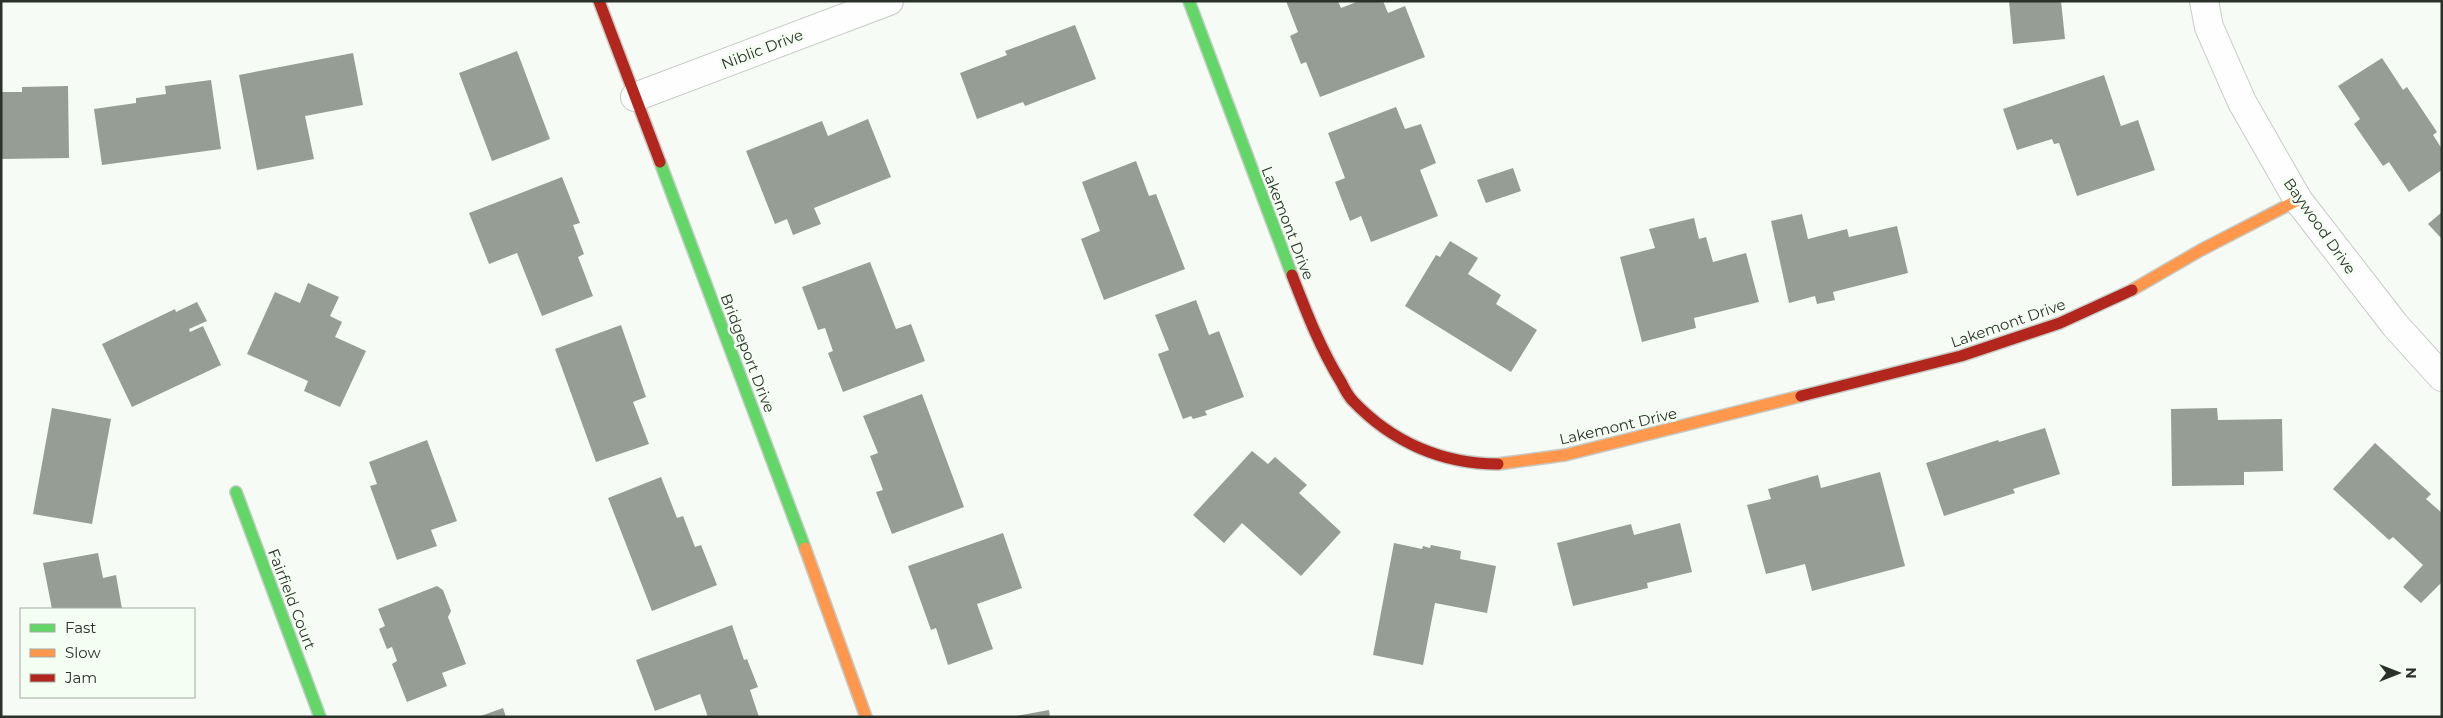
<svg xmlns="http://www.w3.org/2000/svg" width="2443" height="718" viewBox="0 0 2443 718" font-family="Montserrat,sans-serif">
  <rect width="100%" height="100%" fill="#f6fbf5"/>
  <g fill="#969d95">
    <polygon points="1286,1 1338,1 1341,8 1359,1 1383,1 1388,13 1405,6 1425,57 1320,97 1306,62 1301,64 1290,36 1298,32"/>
    <polygon points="2009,1 2061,1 2065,39 2013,44"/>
    <polygon points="1075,25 1096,79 1025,106 1023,102 977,119 960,73 1007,55 1005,51"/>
    <polygon points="517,51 550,139 492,161 459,73"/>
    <polygon points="353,53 363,105 305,116 314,159 257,170 239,75"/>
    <polygon points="2382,58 2403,90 2407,87 2437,132 2433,135 2442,149 2442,170 2409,192 2389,162 2383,166 2354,124 2360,119 2338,86"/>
    <polygon points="2104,75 2121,126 2138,120 2155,170 2077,196 2059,143 2054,144 2052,139 2017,150 2003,109"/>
    <polygon points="211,80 221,149 102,165 94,109 136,103 136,98 166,94 165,86"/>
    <polygon points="68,86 69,158 1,159 1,92 22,92 22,87"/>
    <polygon points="1396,107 1405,129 1421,124 1436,163 1420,170 1438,216 1371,242 1361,216 1350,221 1335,182 1345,178 1328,133"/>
    <polygon points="868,119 891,177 814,208 821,224 793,235 787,219 775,224 746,151 822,121 828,136"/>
    <polygon points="1136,161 1149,196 1156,194 1185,269 1104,300 1081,239 1100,231 1082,182"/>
    <polygon points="1513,168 1521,191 1486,203 1477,180"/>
    <polygon points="562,177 580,223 573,225 584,254 578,257 593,296 542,316 517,253 489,264 469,213"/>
    <polygon points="2442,212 2442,239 2428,224"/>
    <polygon points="1802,214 1808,239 1847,229 1849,237 1897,226 1908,273 1833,292 1835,300 1817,304 1815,296 1789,303 1771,221"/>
    <polygon points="1694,218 1699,239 1706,237 1713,262 1746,253 1759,302 1694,318 1696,328 1642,342 1620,257 1655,248 1649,229"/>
    <polygon points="1450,241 1478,258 1468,274 1501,295 1496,304 1537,330 1511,372 1405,306 1436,255 1440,257"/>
    <polygon points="870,262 896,329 911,324 925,361 843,392 828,353 833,351 825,328 818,330 802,287"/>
    <polygon points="308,283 339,297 330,316 342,322 335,337 366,351 340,407 304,391 308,381 247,354 275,292 300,303"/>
    <polygon points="1196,300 1209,335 1219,331 1244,397 1205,411 1207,415 1193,419 1191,416 1183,419 1158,354 1169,350 1155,315"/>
    <polygon points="197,302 207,321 189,329 190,332 203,326 221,365 132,407 102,344 175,309 176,312"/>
    <polygon points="621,325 646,397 633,402 649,444 596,462 555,349"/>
    <polygon points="922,394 964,507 892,534 876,492 883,490 870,456 878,453 863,416"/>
    <polygon points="52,408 111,419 92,524 33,514"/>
    <polygon points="2217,408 2218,420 2282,419 2283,471 2244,472 2244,485 2172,486 2171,409"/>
    <polygon points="2045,428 2060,474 2013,489 2015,493 1944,516 1926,463 1998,440 1999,442"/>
    <polygon points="427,440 457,521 431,530 437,546 397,560 370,486 377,484 369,462"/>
    <polygon points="2375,443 2431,494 2426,499 2442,513 2442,582 2421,603 2403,587 2423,565 2393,537 2389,540 2333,489"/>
    <polygon points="1252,451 1268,464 1275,457 1307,485 1299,493 1341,532 1301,576 1242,523 1224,543 1193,515"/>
    <polygon points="1880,472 1905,566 1812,591 1805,564 1766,574 1747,505 1771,499 1768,489 1818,475 1821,488"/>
    <polygon points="661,477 677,518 683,516 695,547 701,545 717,585 652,611 608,498"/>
    <polygon points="1680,523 1692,572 1647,583 1648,588 1573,606 1557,543 1631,524 1634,535"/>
    <polygon points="1003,533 1022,588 977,604 993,649 948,665 936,628 931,630 908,566"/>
    <polygon points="1394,543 1422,549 1423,546 1430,548 1431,545 1461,551 1460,559 1496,566 1487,613 1435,603 1423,665 1373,655"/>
    <polygon points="98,553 103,578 116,575 122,609 52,609 43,563"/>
    <polygon points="437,586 443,590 451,611 448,617 466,664 442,673 447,686 407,702 392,664 397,661 392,647 387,649 379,629 385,626 378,609"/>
    <polygon points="732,625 744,660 747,659 758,687 750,690 759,717 708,717 700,694 655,711 636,660"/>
    <polygon points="503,708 506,717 478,717"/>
    <polygon points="1049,710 1050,717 1016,717 1016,716"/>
  </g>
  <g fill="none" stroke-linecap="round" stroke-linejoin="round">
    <g stroke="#c6cbc5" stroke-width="30">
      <g id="street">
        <polyline points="2204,1 2209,27 2242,102 2298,200 2395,325 2442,377"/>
        <polyline points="635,97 889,1"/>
      </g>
    </g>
    <g stroke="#c6cbc5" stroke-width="14">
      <g id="fast">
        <polyline points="1189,1 1292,275"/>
        <polyline points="660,162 805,548"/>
        <polyline points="236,492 320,717"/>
      </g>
    </g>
    <g stroke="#c6cbc5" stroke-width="14">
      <g id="slow">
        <polyline points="2132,290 2201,250 2298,200"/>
        <polyline points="1498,464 1565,455 1801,396"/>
        <polyline points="805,548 866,717"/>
      </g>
    </g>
    <g stroke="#c6cbc5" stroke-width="14">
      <g id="jam">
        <polyline points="599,1 660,162"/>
        <path d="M 1292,275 C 1306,311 1320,348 1341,382 C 1344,388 1348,396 1353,401 C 1392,442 1442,464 1498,464"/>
        <polyline points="1801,396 1961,356 2060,323 2132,290"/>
      </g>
    </g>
    <use href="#street" stroke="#fefefe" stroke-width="28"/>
    <use href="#fast" stroke="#63d668" stroke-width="11"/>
    <use href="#slow" stroke="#ff974d" stroke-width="11"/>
    <use href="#jam" stroke="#b3261e" stroke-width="11"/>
  </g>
  <g text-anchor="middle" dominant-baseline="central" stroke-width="5" stroke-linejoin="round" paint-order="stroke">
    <g font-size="15" fill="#2a3129" stroke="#f4fef2">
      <text transform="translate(762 49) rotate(-21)">Niblic Drive</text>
      <text transform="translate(1288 223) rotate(69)">Lakemont Drive</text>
      <text transform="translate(2320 226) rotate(55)">Baywood Drive</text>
      <text transform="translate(2008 323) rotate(-19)">Lakemont Drive</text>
      <text transform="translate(748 353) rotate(69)">Bridgeport Drive</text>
      <text transform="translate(1618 426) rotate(-13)">Lakemont Drive</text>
      <text transform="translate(292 599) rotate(69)">Fairfield Court</text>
    </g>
  </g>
  <rect width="2443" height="718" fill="none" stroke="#2a3129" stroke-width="5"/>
  <rect x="20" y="608" width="175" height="90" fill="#f4fef2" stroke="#a3aca2"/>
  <rect x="30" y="624" width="25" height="8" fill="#63d668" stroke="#a3aca2"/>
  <text x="65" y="633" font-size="15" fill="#2a3129">Fast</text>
  <rect x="30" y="649" width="25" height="8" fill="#ff974d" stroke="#a3aca2"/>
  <text x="65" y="658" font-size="15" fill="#2a3129">Slow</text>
  <rect x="30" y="674" width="25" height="8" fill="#b3261e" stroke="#a3aca2"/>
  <text x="65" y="683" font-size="15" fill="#2a3129">Jam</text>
  <g transform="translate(2398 673) rotate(90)" stroke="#f4fef2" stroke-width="4" paint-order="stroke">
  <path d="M0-4L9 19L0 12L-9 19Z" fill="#2a3129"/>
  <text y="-8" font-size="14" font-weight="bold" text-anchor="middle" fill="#2a3129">N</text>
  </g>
</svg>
